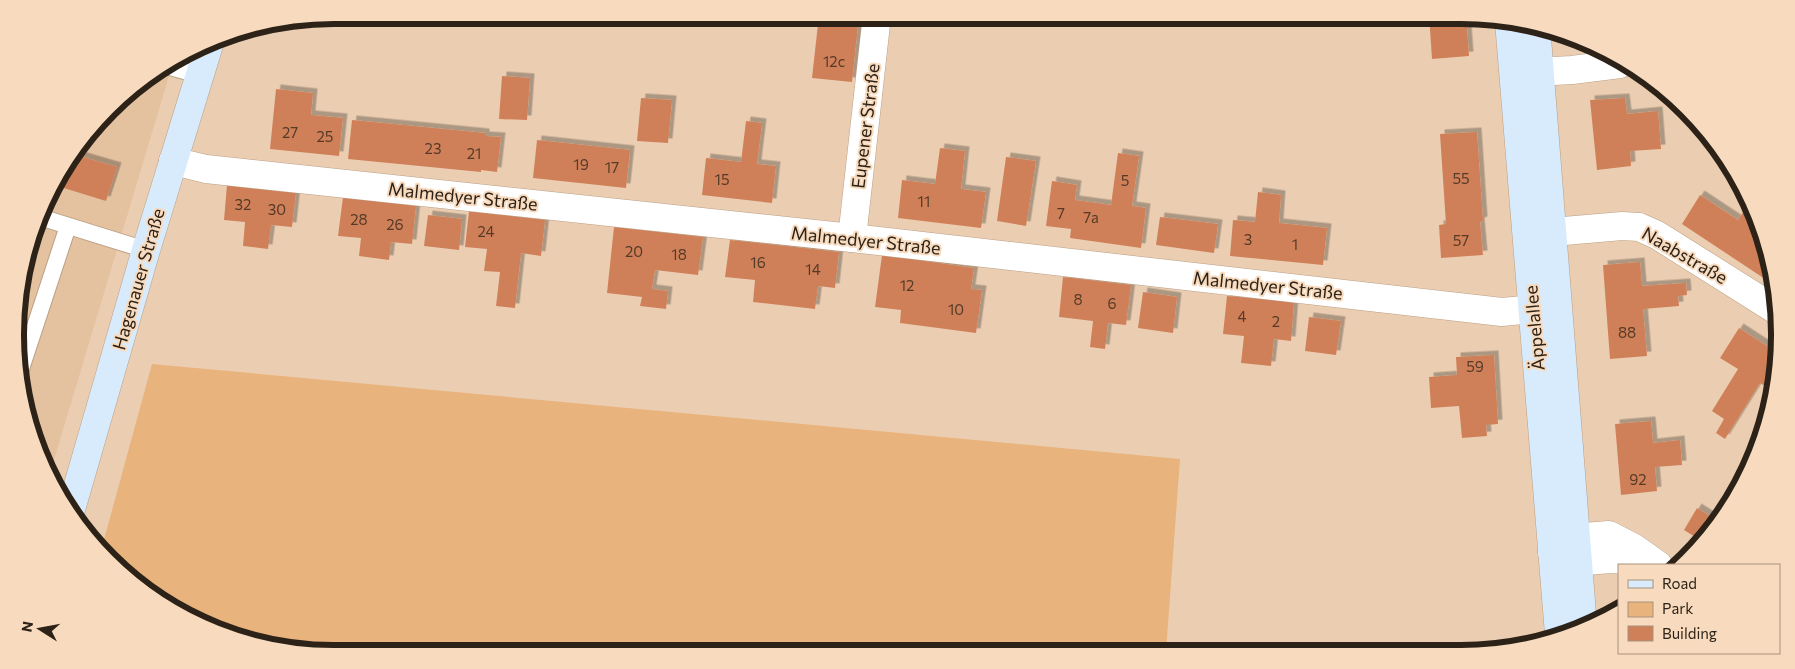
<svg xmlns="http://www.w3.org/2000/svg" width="1795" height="669" viewBox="0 0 1795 669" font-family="Commissioner,sans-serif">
  <defs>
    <filter id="shadow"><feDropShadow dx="4.5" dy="-4.5" stdDeviation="0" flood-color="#0004"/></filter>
  </defs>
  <rect width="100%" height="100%" fill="#ebceb2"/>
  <polygon fill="#e4c19f" points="172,66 51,470 21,397 18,293 58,175 124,94"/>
  <polygon fill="#e8b37c" points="152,364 1180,459 1166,652 334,654 252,643 140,588 102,547"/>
  <g fill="#d08059" filter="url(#shadow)">
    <polygon points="819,15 859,15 852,82 812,78"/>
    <polygon points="1429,15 1466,16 1469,56 1432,59"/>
    <polygon points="502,76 530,78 527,120 499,119"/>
    <polygon points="276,89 313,93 311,115 343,118 339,156 270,149"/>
    <polygon points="641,98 672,100 668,143 637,141"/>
    <polygon points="1625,98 1627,114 1658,111 1661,149 1630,151 1631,166 1597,170 1590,100"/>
    <polygon points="352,120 485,133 485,136 501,137 497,172 481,170 481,172 348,159"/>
    <polygon points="746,121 762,123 757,164 776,166 772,203 702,195 706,158 741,162"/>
    <polygon points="1477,132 1483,221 1480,222 1483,255 1441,258 1439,225 1446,224 1440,134"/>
    <polygon points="537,140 630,150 626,188 533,178"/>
    <polygon points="940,148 965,151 961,189 986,192 981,228 898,218 902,180 935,184"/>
    <polygon points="77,151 76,155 117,167 106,201 54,185 58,175"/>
    <polygon points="1118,153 1139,156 1132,206 1146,208 1141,248 1070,238 1071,229 1046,226 1052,181 1077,185 1075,200 1111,205"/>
    <polygon points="1006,157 1036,161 1026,226 997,221"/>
    <polygon points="227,185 296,192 292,227 271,225 268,249 243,246 245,222 224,220"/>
    <polygon points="1258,192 1281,195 1279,223 1327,228 1323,265 1230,256 1233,220 1255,222"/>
    <polygon points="1700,195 1738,220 1748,205 1774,285 1682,224"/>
    <polygon points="343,197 416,206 412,244 391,242 389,260 359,256 361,238 338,236"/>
    <polygon points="469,211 545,220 541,256 521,253 515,308 496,306 500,272 484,271 487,249 465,247"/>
    <polygon points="428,215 462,219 459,250 424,246"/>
    <polygon points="1160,217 1218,224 1214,253 1156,245"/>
    <polygon points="614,227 703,237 698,275 655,270 652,289 668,291 666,309 640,306 642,297 607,293"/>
    <polygon points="730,240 839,252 835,288 818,286 815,309 753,302 755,280 725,277"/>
    <polygon points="882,255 974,268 971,289 982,290 976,333 900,323 901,310 875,307"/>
    <polygon points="1640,262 1642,286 1686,283 1687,295 1678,296 1679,306 1643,309 1647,356 1610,359 1603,265"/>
    <polygon points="1063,277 1131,285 1126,325 1108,323 1105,349 1090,347 1093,321 1059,317"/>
    <polygon points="1143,292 1177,297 1173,333 1138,328"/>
    <polygon points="1227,296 1294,302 1291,341 1274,339 1271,366 1241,363 1244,336 1223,334"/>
    <polygon points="1309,317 1341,321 1336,355 1305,351"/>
    <polygon points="1739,328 1773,350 1771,390 1760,383 1725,439 1716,433 1724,419 1712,411 1738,369 1720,358"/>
    <polygon points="1494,355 1498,424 1486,425 1487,436 1462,438 1459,406 1431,408 1429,377 1457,375 1456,357"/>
    <polygon points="1651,421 1653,443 1680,440 1682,465 1655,467 1657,491 1621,495 1615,424"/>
    <polygon points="1697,508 1716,520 1700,540 1684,530"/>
  </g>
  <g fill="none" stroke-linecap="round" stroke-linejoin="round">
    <g stroke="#bb9f84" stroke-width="18">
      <g id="lane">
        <polyline points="170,67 199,75"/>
        <polyline points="43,218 146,250"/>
        <polyline points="20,372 68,226"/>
        <polyline points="855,653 855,652"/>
      </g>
    </g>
    <g stroke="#bb9f84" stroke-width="29">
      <g id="street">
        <polyline points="1517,73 1572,70 1620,64"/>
        <polyline points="173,161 206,169 852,238 1502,312 1555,307"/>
        <polyline points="1529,234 1622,226 1639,227 1657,235 1776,310"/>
        <polyline points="852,238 877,15"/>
        <polyline points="1650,561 1610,559 1574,562 1562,559 1552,552 1559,545 1572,538 1609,535 1634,548 1658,565"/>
      </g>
    </g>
    <g stroke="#bb9f84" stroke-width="29">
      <g id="secondary">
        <polyline points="1509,21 1559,634"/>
        <polyline points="1536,25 1583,627"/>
        <polyline points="70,513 146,250 209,45"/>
      </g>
    </g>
    <use href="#lane" stroke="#fff" stroke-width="16"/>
    <use href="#street" stroke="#fff" stroke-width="28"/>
    <use href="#secondary" stroke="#d7ebfd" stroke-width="28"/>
  </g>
  <g text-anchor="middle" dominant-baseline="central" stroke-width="4" stroke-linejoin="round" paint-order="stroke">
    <g font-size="15" fill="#553a28">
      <text x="834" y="61">12c</text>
      <text x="290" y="132">27</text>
      <text x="325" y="136">25</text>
      <text x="433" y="148">23</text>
      <text x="474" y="153">21</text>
      <text x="581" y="164">19</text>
      <text x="612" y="167">17</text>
      <text x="1461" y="178">55</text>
      <text x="722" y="179">15</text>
      <text x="1125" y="180">5</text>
      <text x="924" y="201">11</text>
      <text x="243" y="204">32</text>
      <text x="277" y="209">30</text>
      <text x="1061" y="213">7</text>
      <text x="1091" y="217">7a</text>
      <text x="359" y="219">28</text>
      <text x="395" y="224">26</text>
      <text x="486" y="231">24</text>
      <text x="1248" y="239">3</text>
      <text x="1461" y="240">57</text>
      <text x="1295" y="244">1</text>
      <text x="634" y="251">20</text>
      <text x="679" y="254">18</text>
      <text x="758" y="262">16</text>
      <text x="813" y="269">14</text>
      <text x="907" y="285">12</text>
      <text x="1078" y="299">8</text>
      <text x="1112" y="303">6</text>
      <text x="956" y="309">10</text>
      <text x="1242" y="316">4</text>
      <text x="1276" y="321">2</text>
      <text x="1627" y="332">88</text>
      <text x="1475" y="366">59</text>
      <text x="1638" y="479">92</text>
    </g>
    <g font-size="18" fill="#2c2217" stroke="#f8dbbe">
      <text transform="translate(865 126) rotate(-83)">Eupener Straße</text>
      <text transform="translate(463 196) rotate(6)">Malmedyer Straße</text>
      <text transform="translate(866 240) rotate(6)">Malmedyer Straße</text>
      <text transform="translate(1685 255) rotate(30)">Naabstraße</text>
      <text transform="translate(138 279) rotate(-74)">Hagenauer Straße</text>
      <text transform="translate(1268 285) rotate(6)">Malmedyer Straße</text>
      <text transform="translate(1534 328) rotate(-95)">Äppelallee</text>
    </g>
  </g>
  <path d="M0 0H1795V669H0ZM334 24H1461A310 310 0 0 1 1771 334V335A310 310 0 0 1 1461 645H334A310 310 0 0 1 24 335V334A310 310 0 0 1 334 24Z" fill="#f8dbbe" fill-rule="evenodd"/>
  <path fill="none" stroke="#2c2217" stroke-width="6" d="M334 24H1461A310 310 0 0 1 1771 334V335A310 310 0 0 1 1461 645H334A310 310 0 0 1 24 335V334A310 310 0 0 1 334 24Z"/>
  <rect x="1618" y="564" width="162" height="90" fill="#f8dbbe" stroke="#a6917b"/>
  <rect x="1628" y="580" width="25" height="8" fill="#d7ebfd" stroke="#a6917b"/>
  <text x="1662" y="589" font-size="15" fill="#2c2217">Road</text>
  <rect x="1628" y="602" width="25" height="15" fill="#e8b37c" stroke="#a6917b"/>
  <text x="1662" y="614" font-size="15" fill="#2c2217">Park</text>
  <rect x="1628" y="626" width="25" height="15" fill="#d08059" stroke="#a6917b"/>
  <text x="1662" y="639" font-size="15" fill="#2c2217">Building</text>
  <g transform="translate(40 629) rotate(281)" stroke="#f8dbbe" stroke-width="4" paint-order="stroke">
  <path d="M0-4L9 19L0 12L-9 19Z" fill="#2c2217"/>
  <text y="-8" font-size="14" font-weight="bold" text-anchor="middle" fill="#2c2217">N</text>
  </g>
</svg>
